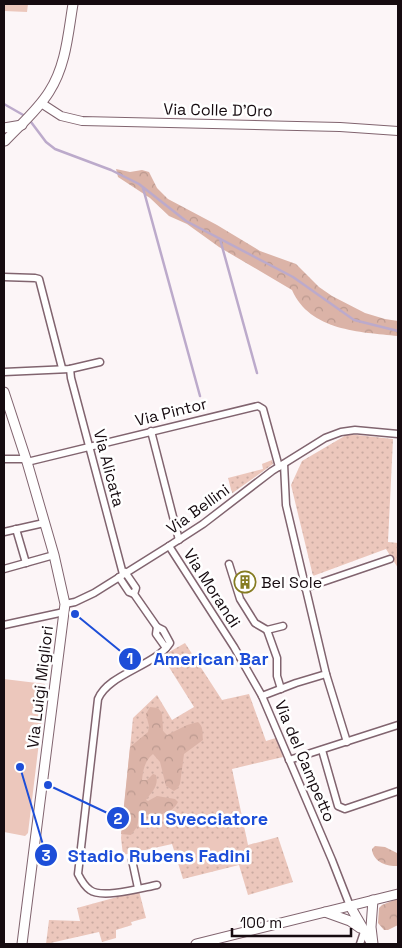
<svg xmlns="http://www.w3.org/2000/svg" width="402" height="948" viewBox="0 0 402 948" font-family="'Space Grotesk',sans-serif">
  <defs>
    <pattern id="green-dots" width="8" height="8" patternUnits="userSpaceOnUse" patternTransform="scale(1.25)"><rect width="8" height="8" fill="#ecc7bc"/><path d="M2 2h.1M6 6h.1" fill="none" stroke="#caaaa1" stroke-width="1.8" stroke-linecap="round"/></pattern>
    <pattern id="forest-crowns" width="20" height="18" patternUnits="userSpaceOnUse" patternTransform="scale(1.25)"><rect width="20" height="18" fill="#dbb3a7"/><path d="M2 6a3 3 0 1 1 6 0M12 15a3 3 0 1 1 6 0" fill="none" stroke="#bb998f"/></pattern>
  </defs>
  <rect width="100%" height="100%" fill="#fcf5f7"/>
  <g fill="url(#green-dots)">
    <polygon points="348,434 393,439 388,542 398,543 398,568 386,549 313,576 291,485 302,461"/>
    <polygon points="272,460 273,464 227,497 226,495 232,493 228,478 263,469 262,464"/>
    <polygon points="185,643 222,700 249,694 266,741 276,738 283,757 232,769 248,845 278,837 293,882 248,895 239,865 183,879 172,844 123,855 121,838 133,718 157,695 172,720 194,707 162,656"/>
    <polygon points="139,891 146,918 131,922 132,925 116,930 116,938 102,942 99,932 46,944 49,920 80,921 77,908"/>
  </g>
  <g fill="url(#forest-crowns)">
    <path d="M 116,169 L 130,172 L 142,170 L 149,172 L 157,188 L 168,199 L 217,225 L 260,251 L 296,264 L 319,287 L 332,296 L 365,313 L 385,319 L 398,321 L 398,336 C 360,332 310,331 292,290 L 219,247 L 187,224 L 169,216 L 150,198 L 118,177 Z"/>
    <path d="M 150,707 L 158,708 L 162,713 L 163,731 L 167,735 L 187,725 L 198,722 C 204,727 202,733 203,740 L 184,754 L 180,784 L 177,789 L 174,791 L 166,786 L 160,762 L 153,754 C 145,760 143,770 142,780 L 147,780 L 153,774 L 156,775 C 159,786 152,792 146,800 L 148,801 L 157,796 L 175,799 L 178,802 C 168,820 154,810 139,817 L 137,827 L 131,835 L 121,834 L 130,747 L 148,732 L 149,726 L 146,714 Z"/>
    <path d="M 375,846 L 385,847 L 397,853 L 398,866 C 387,867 373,862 372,849 Z"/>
    <polygon points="394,900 398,900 398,925 388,930 384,930 378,923 379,908 382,905"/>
  </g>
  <g fill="#ecc7bc">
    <polygon points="4,4 28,4 27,12 4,11"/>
    <polygon points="4,679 45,684 44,690 47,690 46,699 41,699 41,701 44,701 28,833 25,836 4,832"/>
    <polygon points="223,837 229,856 196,865 190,848"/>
  </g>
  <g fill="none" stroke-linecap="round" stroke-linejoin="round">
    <g stroke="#bcaacb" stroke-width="2.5">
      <polyline points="4,104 25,116"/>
      <polyline points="31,122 46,142 55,149 111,170 139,184 186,221 293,277 354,320 398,331"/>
      <polyline points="143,188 200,396"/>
      <polyline points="220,239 257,373"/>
    </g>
    <g stroke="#81646f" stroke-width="9">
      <g id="minor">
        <polyline points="4,277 35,278 39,279 62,368"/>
        <polyline points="70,369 71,378 123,574"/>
        <polyline points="4,372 70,369 100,362"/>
        <polyline points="151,431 179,540"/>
        <polyline points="4,459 26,459"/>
        <polyline points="27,462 258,406 263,409 279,467"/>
        <polyline points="284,464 286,505 326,674 296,683 262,696 332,860 350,906"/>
        <polyline points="16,529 26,563"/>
        <polyline points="4,532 44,523"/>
        <polyline points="169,546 234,647 262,696"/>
        <polyline points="229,564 240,599 255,623 267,630 283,626"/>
        <polyline points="4,569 54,555"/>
        <polyline points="125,572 136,588 134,594"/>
        <path d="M 119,577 L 129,592 L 134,594 L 157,627 L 163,630 L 170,643 C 155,666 108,674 98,699 L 78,874 C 81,880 84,886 90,890 C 102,899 141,888 157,885"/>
        <polyline points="305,588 390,559"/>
        <polyline points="65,604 75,602 94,593 169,546 203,524 272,471 325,438 341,432 355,430 398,434"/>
        <polyline points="4,625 64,612"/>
        <polyline points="157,627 156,634 166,648"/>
        <polyline points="267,630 277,658 277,676 281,689"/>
        <polyline points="326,674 347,742"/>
        <polyline points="322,750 338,806 345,809 398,791"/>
        <polyline points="289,760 398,725"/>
        <polyline points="132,860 138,888"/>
        <polyline points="360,944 364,932 366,930"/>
      </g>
    </g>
    <g stroke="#81646f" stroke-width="10">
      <polyline id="tertiary" points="41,103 61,116 82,121 340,127 398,131"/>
    </g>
    <g stroke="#81646f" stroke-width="11">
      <g id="secondary">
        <polyline points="4,128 22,125"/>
        <path d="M 5,141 C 20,125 37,111 49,92 C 66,66 68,34 73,4"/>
        <polyline points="4,392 27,462 54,555 65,604 22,944"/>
        <polyline points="373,900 371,927 373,944"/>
        <polyline points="350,906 372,944"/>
        <polyline points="325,912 350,921 360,928"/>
        <polyline points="196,944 398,894"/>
      </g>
    </g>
    <use href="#minor" stroke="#fff" stroke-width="6"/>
    <use href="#tertiary" stroke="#fff" stroke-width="8"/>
    <use href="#secondary" stroke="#fff" stroke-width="9"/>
  </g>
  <defs>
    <g id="building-ring" transform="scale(1.125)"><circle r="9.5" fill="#fff" stroke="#867c22" stroke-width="1.5"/><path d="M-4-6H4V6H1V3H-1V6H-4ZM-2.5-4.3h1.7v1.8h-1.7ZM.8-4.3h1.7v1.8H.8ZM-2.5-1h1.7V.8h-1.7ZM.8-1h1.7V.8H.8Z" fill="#867c22"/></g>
  </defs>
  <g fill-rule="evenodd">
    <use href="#building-ring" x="245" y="582"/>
  </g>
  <g text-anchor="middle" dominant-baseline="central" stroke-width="5" stroke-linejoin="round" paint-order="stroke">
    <g font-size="16" fill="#160b10" stroke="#fff">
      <text transform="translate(218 110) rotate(1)">Via Colle D'Oro</text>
      <text transform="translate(171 412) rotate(-14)">Via Pintor</text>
      <text transform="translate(109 468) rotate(75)">Via Alicata</text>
      <text transform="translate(198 509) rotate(-36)">Via Bellini</text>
      <text transform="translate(212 588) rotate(57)">Via Morandi</text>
      <text transform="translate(40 687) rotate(-83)">Via Luigi Migliori</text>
      <text transform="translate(305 761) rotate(67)">Via del Campetto</text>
    </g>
    <g font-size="16" fill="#160b10" stroke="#fff" text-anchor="start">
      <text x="261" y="582">Bel Sole</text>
    </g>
  </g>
  <path fill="none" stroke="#1d4ed8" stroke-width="2" d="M75 614L130 659M48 785L118 818M20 767L46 855"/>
  <g fill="#1d4ed8" stroke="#fff" stroke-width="2">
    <circle cx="75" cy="614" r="5"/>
    <circle cx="48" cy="785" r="5"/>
    <circle cx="20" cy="767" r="5"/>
    <circle cx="130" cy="659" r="12"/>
    <circle cx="118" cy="818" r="12"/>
    <circle cx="46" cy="855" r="12"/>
  </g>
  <g font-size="15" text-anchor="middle" font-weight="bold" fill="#fff">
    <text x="130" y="664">1</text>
    <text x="118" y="824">2</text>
    <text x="46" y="861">3</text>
  </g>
  <g font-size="18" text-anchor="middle" font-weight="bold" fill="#1d4ed8" stroke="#fff" stroke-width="5" stroke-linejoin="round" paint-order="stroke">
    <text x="211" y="665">American Bar</text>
    <text x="204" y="825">Lu Svecciatore</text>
    <text x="159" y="862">Stadio Rubens Fadini</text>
  </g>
  <rect width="402" height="948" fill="none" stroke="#160b10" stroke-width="10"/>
  <path d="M232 928v8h119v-8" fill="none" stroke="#160b10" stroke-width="2.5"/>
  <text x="240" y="928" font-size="15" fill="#160b10" stroke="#ffffff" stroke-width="4" paint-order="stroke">100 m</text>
</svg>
